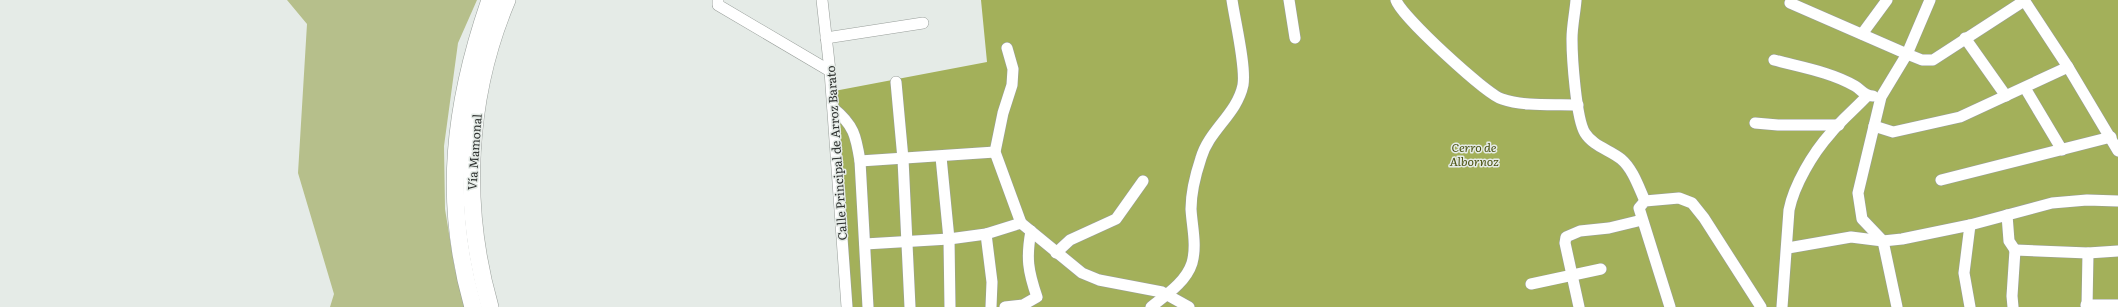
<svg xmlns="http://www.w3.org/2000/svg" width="2118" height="307" viewBox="0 0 2118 307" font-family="Literata,serif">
  <rect width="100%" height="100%" fill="#e5ebe7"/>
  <polygon fill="#b6bf8b" points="287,0 477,0 458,43 444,146 445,209 455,270 467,307 330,307 334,294 298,173 307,24"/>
  <polygon fill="#a3b05a" points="981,0 2118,0 2118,307 843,307 829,92 987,62"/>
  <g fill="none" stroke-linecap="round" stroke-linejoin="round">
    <g stroke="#999f9b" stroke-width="12">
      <g id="street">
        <polyline points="718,0 718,5 830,71"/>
        <polyline points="822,0 830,71 847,307"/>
        <polyline points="1289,0 1295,38"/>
        <path d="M 1396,0 C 1401,16 1486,94 1502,99 C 1526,107 1553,104 1578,105"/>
        <path d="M 1576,0 C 1575,13 1572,26 1572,39 C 1572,57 1576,119 1585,133 C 1593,146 1610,150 1621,159 C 1633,169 1639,188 1645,201"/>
        <polyline points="2024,0 2068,67 2118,151"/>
        <polyline points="1790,3 1907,54 1922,60 1933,60 2024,1"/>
        <polyline points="1862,34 1887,0"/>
        <polyline points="826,38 923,23"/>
        <polyline points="1965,38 2006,96"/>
        <polyline points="1007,48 1013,69 1012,85 1003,113 995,152 1021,223 1082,273 1099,280 1162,292 1189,307"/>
        <path d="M 1774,60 C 1800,67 1831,72 1855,86 C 1862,90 1864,96 1873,96"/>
        <polyline points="896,82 903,159 910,307"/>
        <polyline points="2025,88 2062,150"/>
        <path d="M 833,108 C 854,125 856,136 860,161 L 868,307"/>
        <polyline points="1755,123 1778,125 1839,125"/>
        <polyline points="1874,126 1893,132 1960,117 2068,67"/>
        <polyline points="941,157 949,239 950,307"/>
        <polyline points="860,161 995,152"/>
        <polyline points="1941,180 2111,137"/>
        <polyline points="2007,215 2009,241 2015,250"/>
        <polyline points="986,234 992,282 991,307"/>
        <polyline points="865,244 949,239 986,234 1021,223"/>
        <polyline points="1788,248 1851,237 1883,241 1902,239 1970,225 2052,203 2087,200 2118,201"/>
        <polyline points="1056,253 1070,240 1116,219 1143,181"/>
        <polyline points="1531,284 1601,269"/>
        <polyline points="2086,305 2118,305"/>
        <path d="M 1005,307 L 1023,305 L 1037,297 C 1028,271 1026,258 1031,231"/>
        <path d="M 1151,307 C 1166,295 1186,282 1192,263 C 1197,245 1192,227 1191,209 C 1191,192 1196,173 1201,158 C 1209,130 1237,114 1243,85 C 1246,66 1235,21 1232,0"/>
        <polyline points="1579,307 1565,243 1566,237 1580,231 1609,228 1642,220"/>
        <polyline points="1670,307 1639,208 1645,201 1679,198 1692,203 1704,218 1761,307"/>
        <path d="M 1782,307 L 1789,210 C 1794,185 1813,153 1830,134 C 1841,120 1855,109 1867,96"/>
        <polyline points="1897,307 1883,241 1862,219 1858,193 1881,97 1907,54 1930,0"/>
        <polyline points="1970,307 1964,273 1970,225"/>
        <polyline points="2013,307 2012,296 2015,250 2088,253 2118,251"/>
        <polyline points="2087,307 2088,253"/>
      </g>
    </g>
    <g stroke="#999f9b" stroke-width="18">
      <g id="primary">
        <path d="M 473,307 C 442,200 454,104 490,0"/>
        <path d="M 490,307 C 461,206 466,97 507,0"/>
      </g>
    </g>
    <use href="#street" stroke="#fff" stroke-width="11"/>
    <use href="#primary" stroke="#fff" stroke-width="17"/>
  </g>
  <g text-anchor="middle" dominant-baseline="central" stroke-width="3" stroke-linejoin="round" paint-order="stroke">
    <g font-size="12" font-style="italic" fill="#4c5414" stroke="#e5ebe7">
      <text x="1474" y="147">Cerro de<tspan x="1474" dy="14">Albornoz</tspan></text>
    </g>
    <g font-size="12" fill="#303331" stroke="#e5ebe7">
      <text transform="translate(474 152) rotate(-86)">Vía Mamonal</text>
      <text transform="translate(836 153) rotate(-94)">Calle Principal de Arroz Barato</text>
    </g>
  </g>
</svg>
